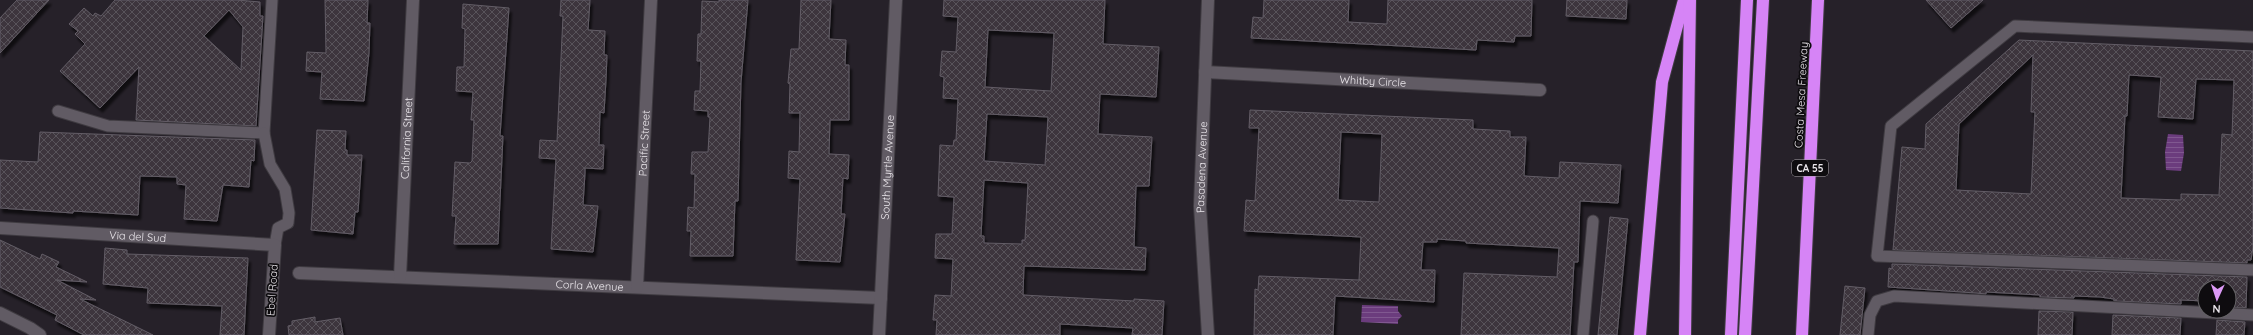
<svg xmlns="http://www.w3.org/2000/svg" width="2253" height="335" viewBox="0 0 2253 335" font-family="Quicksand,sans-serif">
  <defs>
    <pattern id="water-rules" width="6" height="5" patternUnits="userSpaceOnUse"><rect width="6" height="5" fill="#6b3c7d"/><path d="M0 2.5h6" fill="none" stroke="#805890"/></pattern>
    <pattern id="building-cross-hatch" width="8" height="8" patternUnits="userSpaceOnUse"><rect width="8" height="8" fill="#3c363e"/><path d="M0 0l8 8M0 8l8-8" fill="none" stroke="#58535a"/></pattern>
    <filter id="shadow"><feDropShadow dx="2.5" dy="4.5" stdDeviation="1" flood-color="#0009"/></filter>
  </defs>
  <rect width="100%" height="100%" fill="#262129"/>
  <g fill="url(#water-rules)">
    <polygon points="2168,134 2183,135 2184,153 2181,171 2166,170 2165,152"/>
    <polygon points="1362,305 1398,306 1398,311 1402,316 1398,320 1398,324 1361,322"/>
  </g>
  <g fill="url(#building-cross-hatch)" stroke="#635d66" fill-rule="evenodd" filter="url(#shadow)">
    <polygon points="17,0 49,0 0,53 0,18"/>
    <path d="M 115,0 L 237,0 L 260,2 L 260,16 L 263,16 L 256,126 L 136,120 L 139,67 L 100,108 L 60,71 L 85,44 L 75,34 L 78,31 L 69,24 L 84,8 L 93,16 L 95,13 L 101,16 ZM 229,10 L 243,27 L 241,70 L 204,36 Z"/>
    <polygon points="325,0 368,0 367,23 370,23 369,53 364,101 320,99 322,72 306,71 307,52 326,53"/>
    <polygon points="561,0 590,0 588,30 605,31 604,55 607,55 606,80 604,113 600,112 599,145 604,145 603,169 585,168 585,173 583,205 598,206 593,252 551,249 556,159 539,158 540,140 557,141 563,16 560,16"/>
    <polygon points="719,0 748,0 741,82 738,201 735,201 733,256 690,256 691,231 687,231 688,207 694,208 695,174 691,174 692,152 708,152 710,117 708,117 708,111 694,110 695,91 700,91 701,61 697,61 698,34 701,34 702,1 719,2"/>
    <polygon points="801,0 831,0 829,39 846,40 845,65 849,65 849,120 830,120 829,154 849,155 848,179 843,178 841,214 845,214 840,262 796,260 800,179 788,178 789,151 799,152 800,113 789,113 790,84 788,83 791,49 799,49"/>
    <path d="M 944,0 L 1105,0 L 1103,44 L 1159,47 L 1156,97 L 1100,94 L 1098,134 L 1152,137 L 1149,186 L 1136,186 L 1134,247 L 1146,248 L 1145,270 L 1024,266 L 1023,295 L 1134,301 L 1134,299 L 1164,301 L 1162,335 L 1132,335 L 1133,328 L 1060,324 L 1060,335 L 936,335 L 937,320 L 933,320 L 935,295 L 951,296 L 953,259 L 935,258 L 936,234 L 952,234 L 954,197 L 938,196 L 940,145 L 953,146 L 954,140 L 956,140 L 958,99 L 943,98 L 944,77 L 940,76 L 942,51 L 956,52 L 958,17 L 943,16 ZM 988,30 L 1054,33 L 1051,91 L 985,87 ZM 987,114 L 1048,117 L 1045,165 L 984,161 ZM 984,180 L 1028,183 L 1025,240 L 1022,240 L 1022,244 L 984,243 L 984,236 L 981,236 Z"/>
    <polygon points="1264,0 1349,0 1348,22 1387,24 1388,0 1532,0 1531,36 1515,36 1514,42 1477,40 1476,50 1251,38 1253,17 1263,18"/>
    <polygon points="1567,0 1627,0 1626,19 1566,16"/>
    <polygon points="1926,0 1983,0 1951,28"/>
    <polygon points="463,4 509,8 500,136 503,136 498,244 454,244 456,216 452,216 455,162 470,163 472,161 474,120 471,120 473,92 456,91 457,67 464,67 465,29 462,28"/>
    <path d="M 2019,40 L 2253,51 L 2253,247 L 2251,260 L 2247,260 L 2247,263 L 1893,250 L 1902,147 L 1925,149 L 1926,124 ZM 2033,55 L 2031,112 L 2035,112 L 2031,194 L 1956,190 L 1959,124 ZM 2129,75 L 2161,77 L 2158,117 L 2193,119 L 2196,79 L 2234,80 L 2232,135 L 2222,134 L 2219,195 L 2181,194 L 2181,200 L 2121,198 L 2125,116 L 2127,116 Z"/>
    <path d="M 1250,110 L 1473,120 L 1473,129 L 1510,131 L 1510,137 L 1526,137 L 1524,176 L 1559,178 L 1560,162 L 1621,165 L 1618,203 L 1580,201 L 1578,262 L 1574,262 L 1570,335 L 1461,335 L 1464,273 L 1557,277 L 1559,248 L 1466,243 L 1466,241 L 1437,239 L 1437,242 L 1423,242 L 1421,270 L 1435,270 L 1434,302 L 1335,296 L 1333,335 L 1254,335 L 1255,289 L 1258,290 L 1259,276 L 1359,280 L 1361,237 L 1244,231 L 1246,200 L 1255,201 L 1259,128 L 1249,128 ZM 1341,132 L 1382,134 L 1379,202 L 1338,200 Z"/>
    <polygon points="317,130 346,131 345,150 347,150 347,155 362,155 358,212 355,212 353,234 311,230"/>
    <polygon points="40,132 255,140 254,161 251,160 249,187 223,185 217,221 184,219 186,185 177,184 177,177 140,176 138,215 73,211 73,213 0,208 0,160 38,162"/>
    <polygon points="1610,217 1628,219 1617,335 1598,335"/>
    <polygon points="0,240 40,259 42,254 59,262 56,267 87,282 57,280 96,300 80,299 153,335 84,335 55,320 57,315 0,287"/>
    <polygon points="105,248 127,250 127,254 248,258 244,335 220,335 222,306 147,303 148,288 103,284"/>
    <polygon points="1892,264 2247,277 2246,308 2229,307 2229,287 2205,287 2205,301 2181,300 2181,304 2114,301 2114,299 2100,297 2074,296 2074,298 2040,297 2040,295 1986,292 1986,294 1976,293 1888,287 1889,268 1892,269"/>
    <polygon points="1845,286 1865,288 1860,335 1840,335"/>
    <polygon points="2039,311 2073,312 2072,335 2038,335"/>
    <polygon points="2113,315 2181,318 2180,335 2112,335"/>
    <polygon points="315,317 315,322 340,318 343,335 289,335 288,326 292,325 292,321"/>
    <polygon points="2217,320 2245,322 2244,335 2216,335"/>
  </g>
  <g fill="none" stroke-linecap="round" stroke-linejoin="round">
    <g stroke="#3f3b41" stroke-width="13">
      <g id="lane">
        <polyline points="2253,37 2015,26 1891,126 1877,256 2253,270"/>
        <polyline points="58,111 108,126 264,133 272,0"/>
        <polyline points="264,133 270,164 285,189 289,213 288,223 278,228 275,245"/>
        <polyline points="1583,335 1593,221"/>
        <polyline points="1868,335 1870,315 1877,301 1894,296 2253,315"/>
      </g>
    </g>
    <g stroke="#3f3b41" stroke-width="14">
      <g id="street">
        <path id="s1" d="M 1205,72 L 1540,90"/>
        <path id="s2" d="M 0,228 L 275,245 L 269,335"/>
        <path id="s3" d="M 299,273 L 881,298"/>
        <path id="s4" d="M 400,277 L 413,0"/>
        <path id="s5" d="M 637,287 L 651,0"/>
        <polyline points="0,313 30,328 40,335"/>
        <path id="s6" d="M 879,335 L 896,0"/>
        <path id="s7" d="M 1208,335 L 1200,206 L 1208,0"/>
      </g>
    </g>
    <g stroke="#3f3b41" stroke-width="14">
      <g id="highway">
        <polyline points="1640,335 1662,82 1684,0"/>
        <polyline points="1685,335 1690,0"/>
        <polyline points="1731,335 1747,0"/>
        <polyline points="1745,335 1763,0"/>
        <polyline points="1802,335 1818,0"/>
      </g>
    </g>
    <use href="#lane" stroke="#615b64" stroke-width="11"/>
    <use href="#street" stroke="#615b64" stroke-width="12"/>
    <use href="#highway" stroke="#d684f6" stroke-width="12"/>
  </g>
  <g text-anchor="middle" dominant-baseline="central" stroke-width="3.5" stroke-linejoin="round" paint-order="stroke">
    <rect fill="#0e0c0f" stroke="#a9a5aa" stroke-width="1" x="1792" y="160" width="36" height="16" rx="3"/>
    <g font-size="10" font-weight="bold" fill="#ebe7ec">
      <text x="1810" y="168">CA 55</text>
    </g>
    <g font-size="11" fill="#ebe7ec" stroke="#0e0c0f">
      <text stroke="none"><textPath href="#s1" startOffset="168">Whitby Circle</textPath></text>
      <text transform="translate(1801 95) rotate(-87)">Costa Mesa Freeway</text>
      <text stroke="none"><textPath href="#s4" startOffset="139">California Street</textPath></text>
      <text stroke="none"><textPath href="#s5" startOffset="144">Pacific Street</textPath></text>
      <text stroke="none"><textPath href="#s6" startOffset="168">South Myrtle Avenue</textPath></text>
      <text stroke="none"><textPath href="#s7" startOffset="168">Pasadena Avenue</textPath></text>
      <text stroke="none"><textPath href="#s2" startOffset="138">Via del Sud</textPath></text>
      <text stroke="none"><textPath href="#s3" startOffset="291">Corla Avenue</textPath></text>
      <text transform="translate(272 290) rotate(-86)">Ebel Road</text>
    </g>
  </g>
  <g transform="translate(2217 299) rotate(183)"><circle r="19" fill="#0e0c0f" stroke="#666467"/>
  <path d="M0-3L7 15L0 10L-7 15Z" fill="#db99f5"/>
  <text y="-6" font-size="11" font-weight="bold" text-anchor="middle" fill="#ebe7ec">N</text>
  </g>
</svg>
